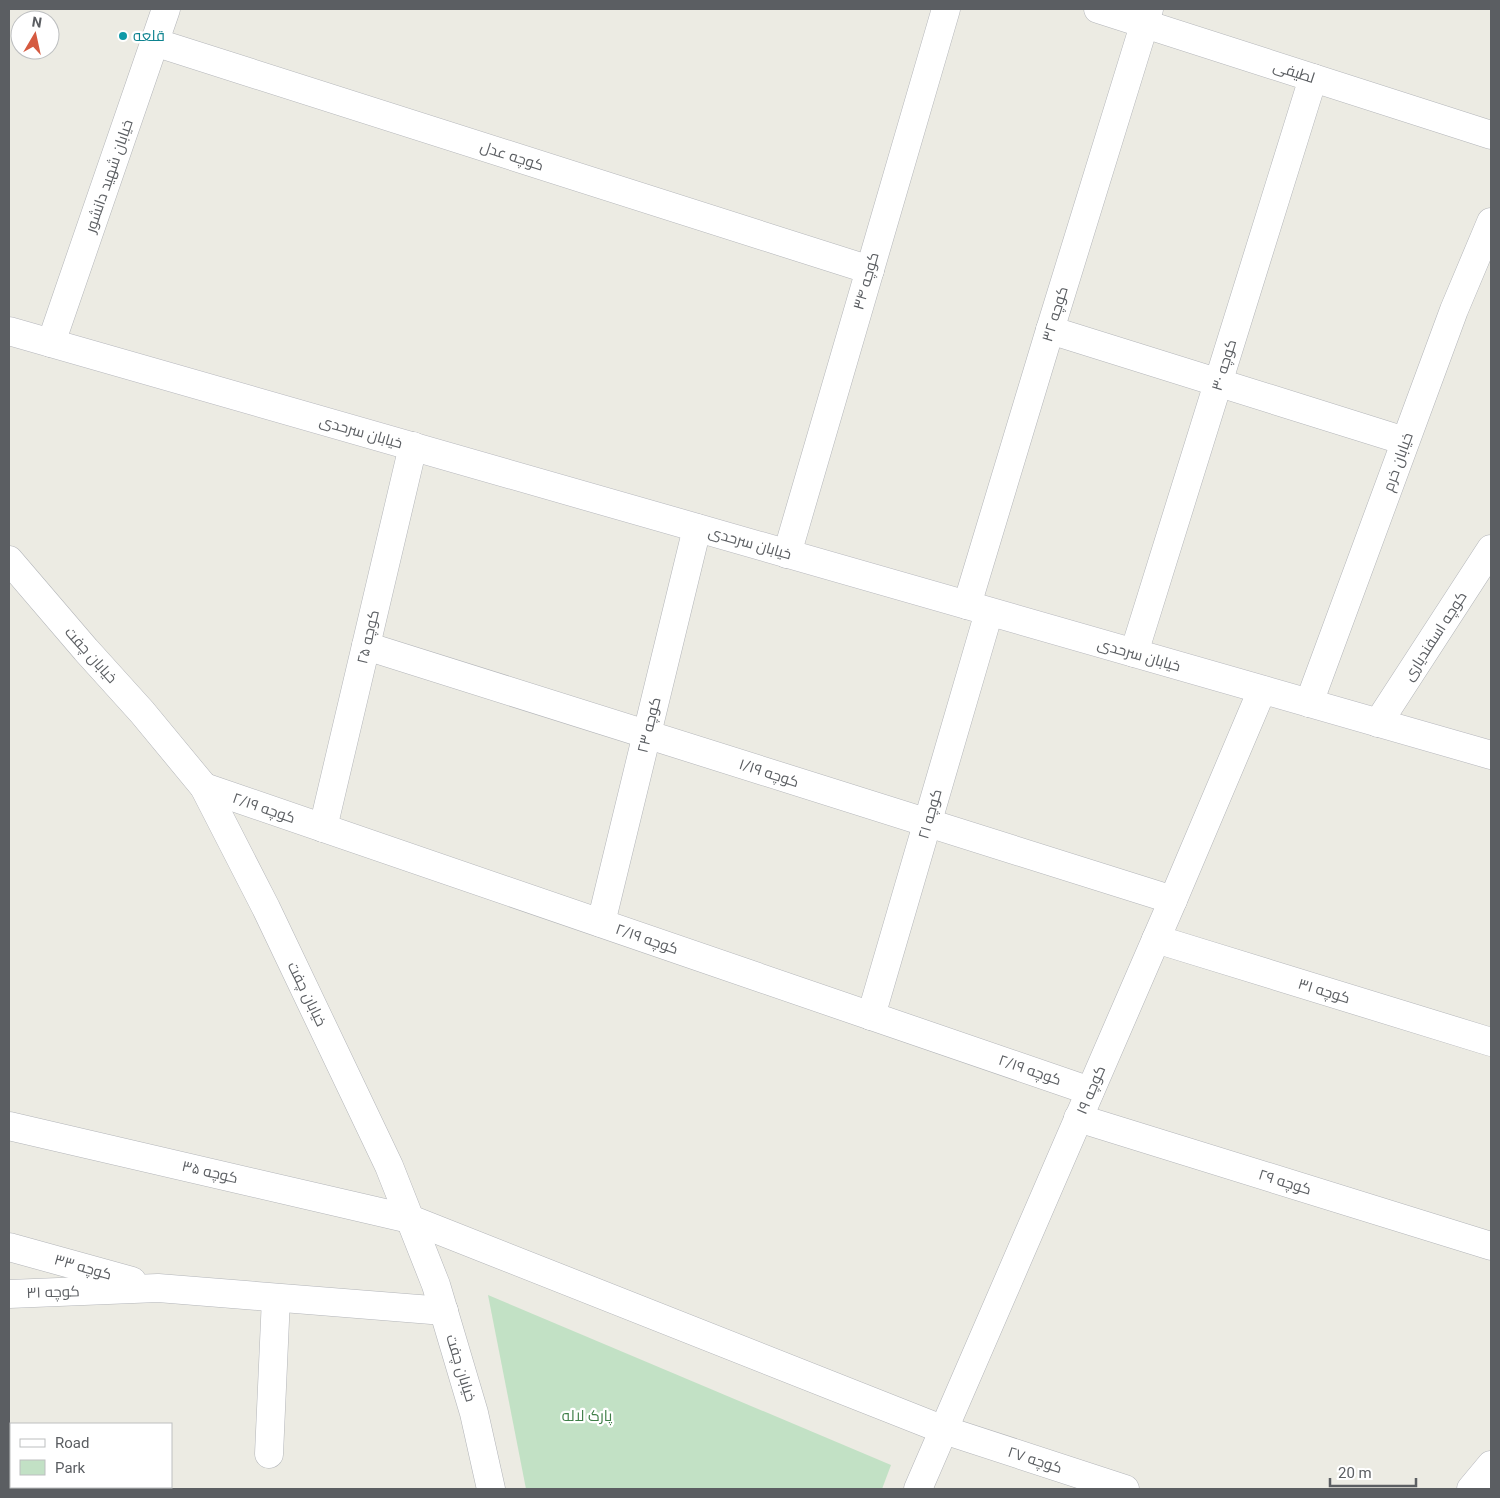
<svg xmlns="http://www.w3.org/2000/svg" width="1500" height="1498" viewBox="0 0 1500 1498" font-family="Roboto,Cairo,sans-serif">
  <rect width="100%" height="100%" fill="#ecebe3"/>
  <polygon fill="#c2e1c5" points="488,1295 891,1465 882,1489 526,1489"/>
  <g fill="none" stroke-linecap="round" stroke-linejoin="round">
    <g stroke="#b3b5b9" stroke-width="29">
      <g id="street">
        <polyline points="1098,9 1491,135"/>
        <polyline points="154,42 870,270"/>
        <polyline points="1050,330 1405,441"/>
        <polyline points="51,343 166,9"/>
        <polyline points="787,554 946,9"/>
        <polyline points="9,560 86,650 142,712 204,787 266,908 389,1166 436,1285 474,1413 491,1489"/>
        <polyline points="967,605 1050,330 1149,9"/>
        <polyline points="366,646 1173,900"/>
        <polyline points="1134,653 1313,78"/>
        <polyline points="1309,703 1454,310 1491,222"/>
        <polyline points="1378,723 1491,549"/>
        <polyline points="204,787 1090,1091"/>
        <polyline points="323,828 413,446"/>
        <polyline points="601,923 697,528"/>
        <polyline points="1156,939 1491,1042"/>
        <polyline points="871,1016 989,612"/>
        <polyline points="1078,1118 1491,1246"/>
        <polyline points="9,1126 410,1219 944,1430 1125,1489"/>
        <polyline points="9,1247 132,1281"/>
        <polyline points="9,1294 158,1288 444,1311"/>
        <polyline points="269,1454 276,1298"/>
        <polyline points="918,1489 1173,900 1262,690"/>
      </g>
    </g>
    <g stroke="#b5b6bc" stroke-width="29">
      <g id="secondary">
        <polyline points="9,331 1491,755"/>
        <polyline points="1471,1489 1491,1465"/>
      </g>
    </g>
    <use href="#street" stroke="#fff" stroke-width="28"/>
    <use href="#secondary" stroke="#fff" stroke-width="28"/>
  </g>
  <circle fill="#0f9aa8" stroke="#fff" stroke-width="2" cx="123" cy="36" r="5"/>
  <g text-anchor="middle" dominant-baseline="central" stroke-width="4.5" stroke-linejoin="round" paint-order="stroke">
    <g font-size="15" fill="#0d838f" stroke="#fff" text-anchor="start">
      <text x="133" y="36">قلعه</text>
    </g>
    <g font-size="15" fill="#5b5e62" stroke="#fff">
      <text transform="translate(1294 72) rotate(18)">لطیفی</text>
      <text transform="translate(512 156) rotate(18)">کوچه عدل</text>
      <text transform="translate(109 176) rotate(-71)">خیابان شهید دانشور</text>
      <text transform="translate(866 281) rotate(-74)">کوچه ۳۴</text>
      <text transform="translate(1055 314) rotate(-73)">کوچه ۳۲</text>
      <text transform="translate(1224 365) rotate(-73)">کوچه ۳۰</text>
      <text transform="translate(361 432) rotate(16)">خیابان سرحدی</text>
      <text transform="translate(1398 462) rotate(-70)">خیابان خرم</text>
      <text transform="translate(750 543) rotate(16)">خیابان سرحدی</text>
      <text transform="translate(1435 636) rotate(-57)">کوچه اسفندیاری</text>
      <text transform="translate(368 637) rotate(-77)">کوچه ۲۵</text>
      <text transform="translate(91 655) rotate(48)">خیابان چفت</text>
      <text transform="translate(1139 655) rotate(16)">خیابان سرحدی</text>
      <text transform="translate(649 725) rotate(-76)">کوچه ۲۳</text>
      <text transform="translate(769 773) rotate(18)">کوچه ۱/۱۹</text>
      <text transform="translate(264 808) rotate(19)">کوچه ۲/۱۹</text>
      <text transform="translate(930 814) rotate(-74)">کوچه ۲۱</text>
      <text transform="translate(647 939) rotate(19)">کوچه ۲/۱۹</text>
      <text transform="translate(1324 991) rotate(17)">کوچه ۳۱</text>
      <text transform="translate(307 994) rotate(64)">خیابان چفت</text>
      <text transform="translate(1030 1070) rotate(19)">کوچه ۲/۱۹</text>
      <text transform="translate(1091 1090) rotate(-67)">کوچه ۱۹</text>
      <text transform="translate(210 1172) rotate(13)">کوچه ۳۵</text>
      <text transform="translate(1285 1182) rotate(17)">کوچه ۲۹</text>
      <text transform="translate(83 1267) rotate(16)">کوچه ۳۳</text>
      <text transform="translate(53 1292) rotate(-2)">کوچه ۳۱</text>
      <text transform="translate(461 1368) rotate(73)">خیابان چفت</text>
      <text transform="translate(1035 1460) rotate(18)">کوچه ۲۷</text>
    </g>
    <g font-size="15" fill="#3e7e47" stroke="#fff">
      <text x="587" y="1416">پارک لاله</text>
    </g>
  </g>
  <rect width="1500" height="1498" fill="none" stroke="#5b5e62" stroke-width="20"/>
  <rect x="10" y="1423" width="162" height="65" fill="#ffffff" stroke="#bdbfc0"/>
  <rect x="20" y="1439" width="25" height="8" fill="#ffffff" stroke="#bdbfc0"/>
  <text x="55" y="1448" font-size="15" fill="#5b5e62">Road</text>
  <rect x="20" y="1460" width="25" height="15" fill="#c2e1c5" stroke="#bdbfc0"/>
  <text x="55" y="1473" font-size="15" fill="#5b5e62">Park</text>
  <g transform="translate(35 35) rotate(9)"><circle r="24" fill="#ffffff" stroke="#bdbfc0"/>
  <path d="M0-4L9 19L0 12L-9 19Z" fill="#d55a40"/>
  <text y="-8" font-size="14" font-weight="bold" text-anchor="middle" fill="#5b5e62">N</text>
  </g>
  <path d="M1330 1478v8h86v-8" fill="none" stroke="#5b5e62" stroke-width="2.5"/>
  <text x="1338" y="1478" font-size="15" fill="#5b5e62" stroke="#ffffff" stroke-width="4" paint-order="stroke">20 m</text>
</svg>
